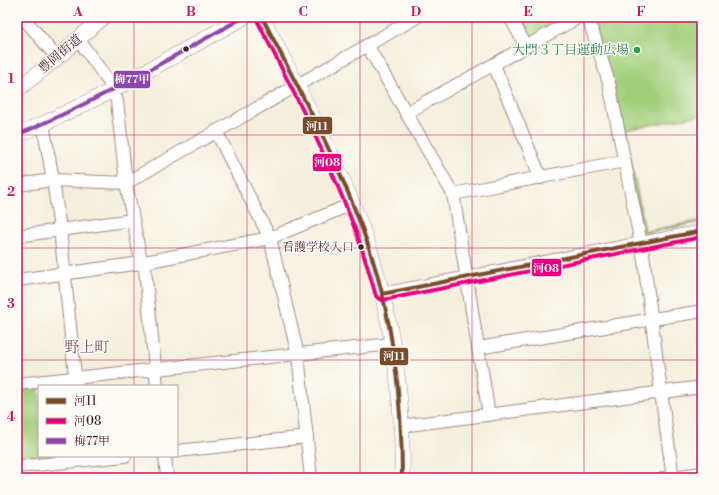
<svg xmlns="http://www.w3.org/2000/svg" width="719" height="495" viewBox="0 0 719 495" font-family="'Libre Bodoni','Noto Serif JP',serif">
  <rect width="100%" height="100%" fill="#fdfcf7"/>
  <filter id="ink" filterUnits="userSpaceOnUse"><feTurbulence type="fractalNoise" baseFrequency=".025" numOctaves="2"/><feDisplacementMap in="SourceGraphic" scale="8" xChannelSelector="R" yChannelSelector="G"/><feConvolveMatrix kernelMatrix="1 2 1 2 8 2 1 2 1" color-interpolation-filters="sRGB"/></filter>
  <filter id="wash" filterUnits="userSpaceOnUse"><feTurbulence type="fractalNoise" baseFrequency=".012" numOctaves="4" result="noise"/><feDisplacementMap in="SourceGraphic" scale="16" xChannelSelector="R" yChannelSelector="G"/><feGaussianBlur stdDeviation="0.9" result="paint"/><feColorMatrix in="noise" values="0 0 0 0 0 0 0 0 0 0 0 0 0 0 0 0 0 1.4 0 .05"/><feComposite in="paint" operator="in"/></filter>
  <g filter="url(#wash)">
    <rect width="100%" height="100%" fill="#f5efdd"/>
    <g fill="#a2cf7c" stroke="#767754">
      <polygon points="514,17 571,17 529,40"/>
      <polygon points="593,17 702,17 702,115 625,130 645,230 647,231 702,220 702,222 646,233 643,231"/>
      <polygon points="69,383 72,386 39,386 39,456 78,456 17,464 17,388"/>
    </g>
  </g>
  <g filter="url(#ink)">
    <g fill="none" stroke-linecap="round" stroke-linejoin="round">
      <g stroke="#a08784" stroke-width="14">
        <g id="minor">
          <polyline points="23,17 57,58"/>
          <polyline points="510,17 526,46"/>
          <polyline points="588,17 609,83 643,254 661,392 673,478"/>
          <polyline points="78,39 109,82 117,101 126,183 140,256 145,270 157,386"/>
          <polyline points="367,45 453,194 489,415"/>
          <polyline points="494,65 541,178"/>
          <polyline points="406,113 579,17"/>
          <polyline points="43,124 53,180 60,229 76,385"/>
          <polyline points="216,131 270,238 298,355 311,478"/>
          <polyline points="17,185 53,180 126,183 417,17"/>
          <polyline points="453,194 625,161"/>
          <polyline points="17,236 132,220"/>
          <polyline points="17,280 134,264 270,238 352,204"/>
          <polyline points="382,294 702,231"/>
          <polyline points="478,348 702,311"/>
          <polyline points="17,384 392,344"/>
          <polyline points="401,426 702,387"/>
          <polyline points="177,451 307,437"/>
          <polyline points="165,456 167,478"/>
          <polyline points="17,467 125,456"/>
          <polyline points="664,478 702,473"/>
        </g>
      </g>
      <g stroke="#a08784" stroke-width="16">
        <g id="major">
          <path d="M 262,17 C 300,93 342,168 369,248 C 393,322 404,401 402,478"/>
          <polyline points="17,90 57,58 103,17"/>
          <polyline points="17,135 43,124 113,90 244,17"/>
        </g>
      </g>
      <use href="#minor" stroke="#fff" stroke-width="12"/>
      <use href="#major" stroke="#fff" stroke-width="15"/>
      <g stroke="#fdfcf7" stroke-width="7">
        <g id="bus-1">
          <path d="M 262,17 C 300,92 342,167 369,248 C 394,322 402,400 402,478"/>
          <polyline points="382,294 702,231"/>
          <polyline points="664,478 702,473"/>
        </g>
      </g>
      <g stroke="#fdfcf7" stroke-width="7">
        <path id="bus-2" d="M 257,20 C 291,87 326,153 353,224 C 362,247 369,272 376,296 L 379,299 L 383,300 L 702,237"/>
      </g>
      <g stroke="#fdfcf7" stroke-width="7">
        <path id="bus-3" d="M 17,135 C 96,102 169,59 244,17"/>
      </g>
      <use href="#bus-1" stroke="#7a4b2a" stroke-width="4"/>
      <use href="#bus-2" stroke="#e5007d" stroke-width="4"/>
      <use href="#bus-3" stroke="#8e44ad" stroke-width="4"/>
    </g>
  </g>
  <path fill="none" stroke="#c2185b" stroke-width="1" stroke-opacity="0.55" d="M 134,17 L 134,386M 247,17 L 247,478M 360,17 L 360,478M 472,17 L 472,478M 584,17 L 584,478M 17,135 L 702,135M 17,248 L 702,248M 17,360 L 702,360M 134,456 L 134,478"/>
  <g fill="#4a1f2b" stroke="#fdfcf7" stroke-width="1.5">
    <circle cx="186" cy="49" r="3.5"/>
    <circle cx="361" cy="247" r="3.5"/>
  </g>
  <circle fill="#2e9e5b" stroke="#fdfcf7" stroke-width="1.5" cx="637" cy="50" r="4"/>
  <g text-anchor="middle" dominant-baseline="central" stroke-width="3" stroke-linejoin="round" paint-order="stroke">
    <g font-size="12" fill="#4a1f2b" stroke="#fdfcf7" text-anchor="end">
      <text x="354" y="247">看護学校入口</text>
    </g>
    <g font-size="13" fill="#27864d" stroke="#fdfcf7" text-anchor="end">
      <text x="629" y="50">大門３丁目運動広場</text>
    </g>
    <g font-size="13" fill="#4a1f2b" stroke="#fdfcf7">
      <text transform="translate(60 54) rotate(-40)">豊岡街道</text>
    </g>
    <g font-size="15" fill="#794e60" stroke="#fdfcf7">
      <text x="87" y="347">野上町</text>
    </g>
  </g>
  <g stroke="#fdfcf7" stroke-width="1.5">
    <rect x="113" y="70" width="38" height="19" rx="4" fill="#8e44ad"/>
    <rect x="302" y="116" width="31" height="19" rx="4" fill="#7a4b2a"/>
    <rect x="312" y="153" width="30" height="19" rx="4" fill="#e5007d"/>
    <rect x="531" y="258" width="31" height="19" rx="4" fill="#e5007d"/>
    <rect x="379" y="347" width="30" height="19" rx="4" fill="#7a4b2a"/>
  </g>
  <g font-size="11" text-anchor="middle" font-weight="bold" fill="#fff">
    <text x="132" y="83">梅77甲</text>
    <text x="317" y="130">河11</text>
    <text x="327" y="166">河08</text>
    <text x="546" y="272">河08</text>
    <text x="394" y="360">河11</text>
  </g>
  <rect width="719" height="495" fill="none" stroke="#fdfcf7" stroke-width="44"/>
  <rect x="38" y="385" width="140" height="72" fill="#fdfcf7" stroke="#b5a4a5"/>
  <rect x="46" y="398" width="20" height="6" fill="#7a4b2a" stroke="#b5a4a5"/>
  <text x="74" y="405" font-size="12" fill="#4a1f2b">河11</text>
  <rect x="46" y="418" width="20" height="6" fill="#e5007d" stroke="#b5a4a5"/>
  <text x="74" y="425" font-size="12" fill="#4a1f2b">河08</text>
  <rect x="46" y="438" width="20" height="6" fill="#8e44ad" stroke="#b5a4a5"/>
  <text x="74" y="445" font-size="12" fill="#4a1f2b">梅77甲</text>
  <rect x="22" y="22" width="675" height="451" fill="none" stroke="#c2185b" stroke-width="1.5"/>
  <g font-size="13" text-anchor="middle" font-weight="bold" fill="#c2185b">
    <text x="78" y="16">A</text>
    <text x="191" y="16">B</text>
    <text x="303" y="16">C</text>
    <text x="416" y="16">D</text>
    <text x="528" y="16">E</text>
    <text x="641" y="16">F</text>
    <text x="11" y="83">1</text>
    <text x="11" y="196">2</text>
    <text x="11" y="308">3</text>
    <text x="11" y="421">4</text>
  </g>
</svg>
